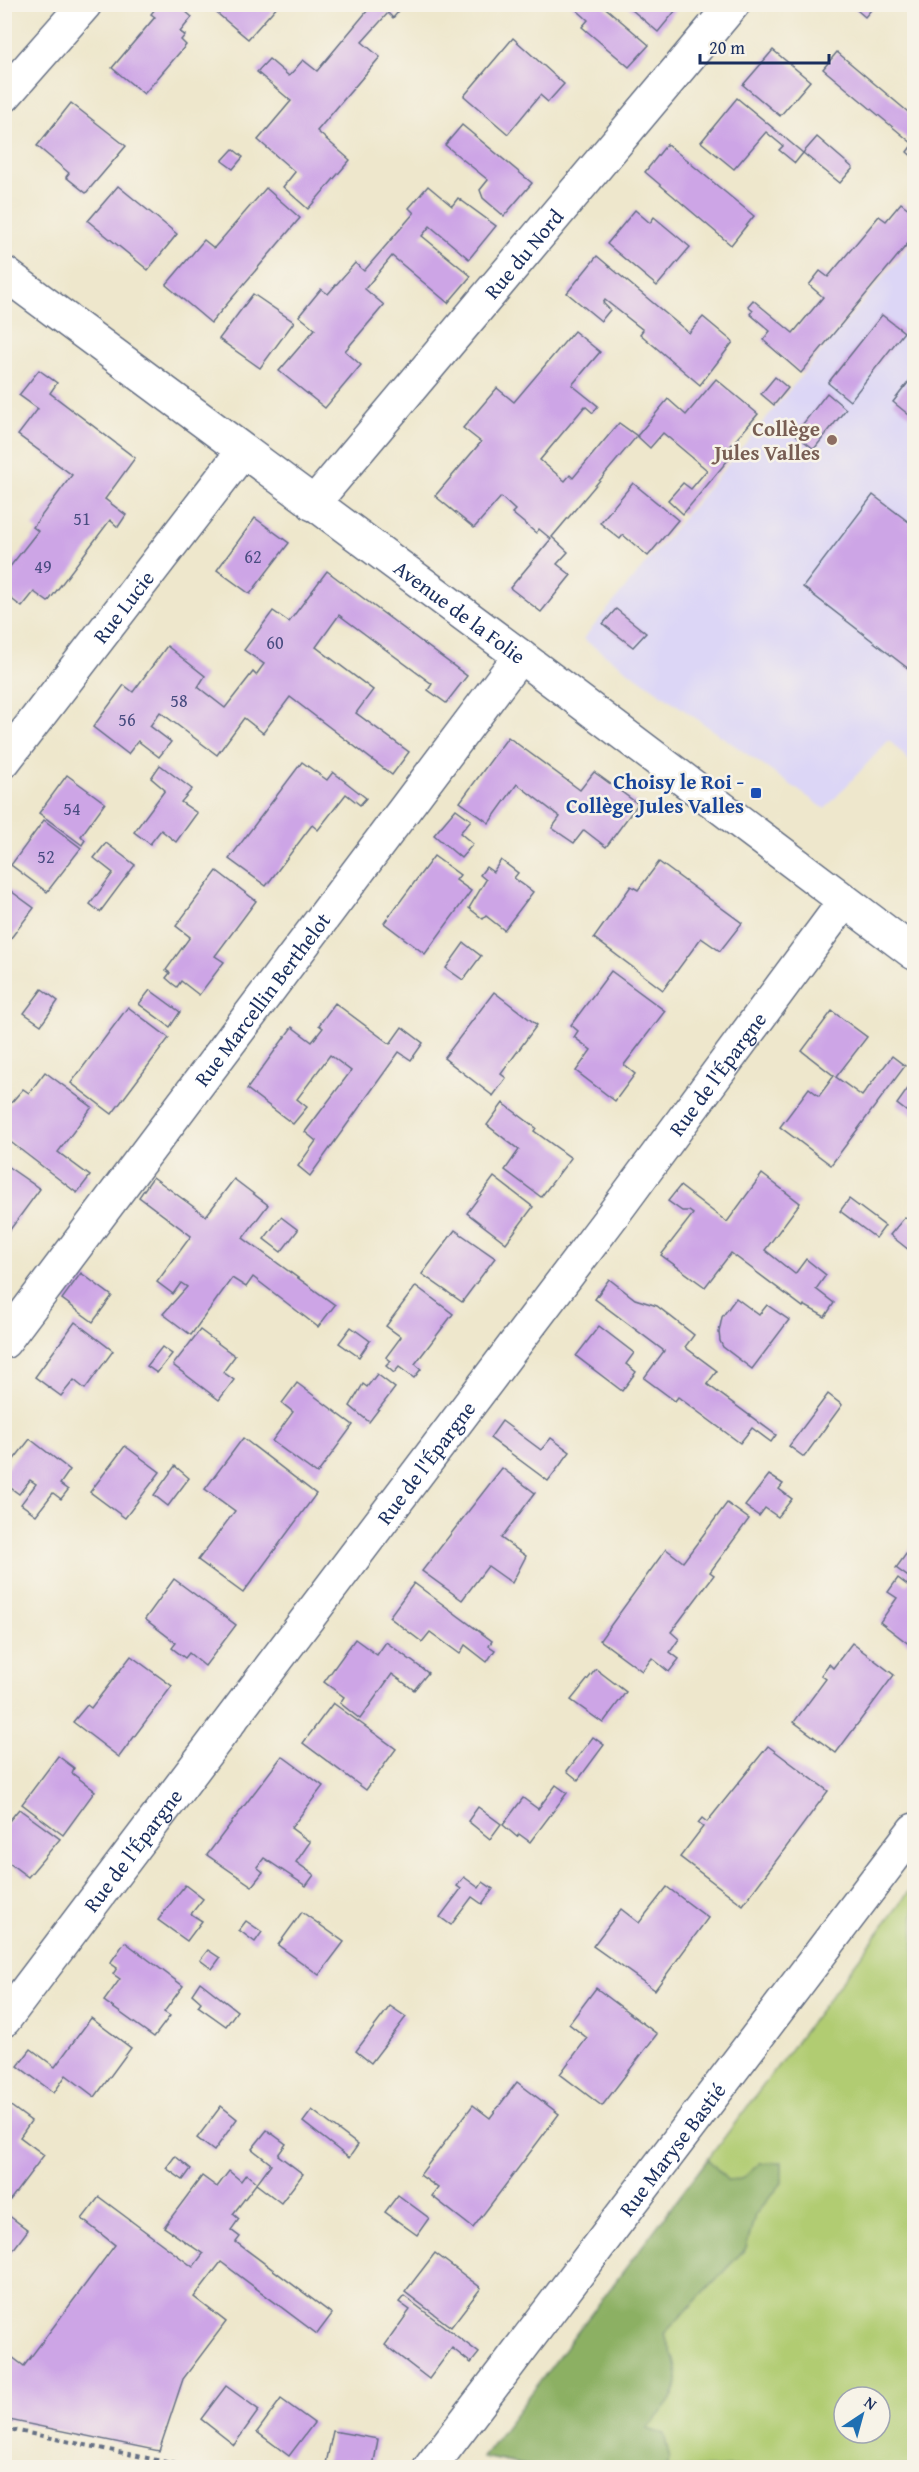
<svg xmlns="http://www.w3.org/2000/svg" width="919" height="2472" viewBox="0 0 919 2472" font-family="'Gentium Book Plus',serif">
  <rect width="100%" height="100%" fill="#f7f3e8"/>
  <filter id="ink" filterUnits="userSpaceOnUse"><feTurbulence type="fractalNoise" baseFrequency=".0167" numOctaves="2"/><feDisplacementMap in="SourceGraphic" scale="12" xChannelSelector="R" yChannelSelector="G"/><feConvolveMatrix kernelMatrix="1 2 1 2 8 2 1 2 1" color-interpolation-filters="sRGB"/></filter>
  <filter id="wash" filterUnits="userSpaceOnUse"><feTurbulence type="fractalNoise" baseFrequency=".008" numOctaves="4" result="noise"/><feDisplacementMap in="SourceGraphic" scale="24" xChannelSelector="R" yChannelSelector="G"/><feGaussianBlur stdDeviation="1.35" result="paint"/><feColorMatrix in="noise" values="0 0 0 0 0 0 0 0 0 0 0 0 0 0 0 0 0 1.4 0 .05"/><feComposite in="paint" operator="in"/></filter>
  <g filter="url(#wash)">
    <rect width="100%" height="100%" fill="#eee7cc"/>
    <polygon fill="#dcd6f6" points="914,240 914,766 889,740 825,809 583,639"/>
    <path fill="#b1cc72" stroke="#667e68" stroke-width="1.5" fill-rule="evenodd" d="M 914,1885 L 914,2467 L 534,2468 L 484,2457 ZM 844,2397 L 880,2397 L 880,2433 L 844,2433 Z"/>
    <path fill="#8cb064" stroke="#547061" stroke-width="1.5" d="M 708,2159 L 727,2180 L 742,2179 L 760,2163 L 782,2162 L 782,2183 L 755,2215 L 746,2248 L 664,2334 C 685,2383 682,2390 647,2429 L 664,2434 L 669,2455 L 668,2467 L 534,2467 L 483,2457 Z"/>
    <g id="blocks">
      <g fill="#cda5e6">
        <polygon points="159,4 177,4 192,17 180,32 185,35 181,40 186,45 144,94 112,68 155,17 151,14"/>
        <polygon points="206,4 279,4 248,39"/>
        <polygon points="373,4 405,4 393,18 388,13 362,42 380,57 317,131 350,160 308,209 283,187 295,172 258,140 291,101 257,72 269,59 289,76 303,60 317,71"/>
        <polygon points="570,4 601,4 649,45 629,67 582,27 588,20"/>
        <polygon points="625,4 681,4 658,32"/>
        <polygon points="850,4 876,4 865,17"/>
        <polygon points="513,38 564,84 548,102 540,95 508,134 464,96"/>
        <polygon points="773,50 810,81 780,116 743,85"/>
        <polygon points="837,52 914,117 914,158 907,152 913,144 823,69"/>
        <polygon points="737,98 803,153 795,163 779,150 783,146 766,132 734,169 701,142"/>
        <polygon points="71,103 126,146 86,193 66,177 69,173 37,146"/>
        <polygon points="462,125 532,183 504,216 483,198 480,190 488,180 445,145"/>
        <polygon points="817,137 853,168 840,183 803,153"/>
        <polygon points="667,144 754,216 731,245 645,172"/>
        <polygon points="233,149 243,157 233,169 222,161"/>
        <polygon points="118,186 177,234 148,270 88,221"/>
        <polygon points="428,186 452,206 458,198 496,226 469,259 430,226 422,236 471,276 448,303 392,256 365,289 384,305 345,351 361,365 325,408 279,371 315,329 299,316 321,289 328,294 355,263 364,271 414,213 409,208"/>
        <polygon points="266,188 300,218 211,323 166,285 204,240 214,248"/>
        <polygon points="901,203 914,213 914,236 801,373 763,340 770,331 750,314 753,310 748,306 753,300 793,333 823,297 809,285 820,271 828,277 879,216 886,221"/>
        <polygon points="635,210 650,223 654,217 690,247 657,286 607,244"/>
        <polygon points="597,256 689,333 703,317 733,342 700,385 640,334 643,330 605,300 603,303 610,310 601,321 567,293"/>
        <polygon points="253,294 294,322 260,368 219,339"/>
        <polygon points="882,315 904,332 850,401 828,383"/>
        <polygon points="574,331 600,352 572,385 598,406 593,413 585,406 540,460 565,481 570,475 573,478 619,423 637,436 552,537 568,552 557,564 571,575 541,612 510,588 551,539 539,529 536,533 512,513 515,510 501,497 474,528 435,496 481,442 463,428 497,388 514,402"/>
        <polygon points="39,370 57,383 50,393 135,458 105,499 126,515 118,527 110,520 48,602 34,592 22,607 5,594 5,573 38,531 33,527 72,475 18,435 38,409 19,395"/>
        <polygon points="914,375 914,419 893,402"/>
        <polygon points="775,377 788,388 774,405 761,394"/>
        <polygon points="716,379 758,414 728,449 733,454 683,514 668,500 683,483 691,489 707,470 663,433 650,448 637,436 668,399 686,415"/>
        <polygon points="827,393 846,409 814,449 795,434"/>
        <polygon points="633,483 678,520 648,556 623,535 620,539 600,523"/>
        <polygon points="873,495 914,526 914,673 803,587"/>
        <polygon points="255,518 289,543 250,594 217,570"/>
        <polygon points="327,571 467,676 446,703 428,690 432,684 339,615 316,647 373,690 356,713 409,752 392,775 290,697 263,733 244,718 217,755 160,712 150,726 171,742 159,757 138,741 128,754 93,727 124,685 133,692 167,646 205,676 198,687 225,708 253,672 256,675 264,664 244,650 273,611 289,622"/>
        <polygon points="616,609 646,633 633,647 603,624"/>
        <polygon points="508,737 580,790 594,772 638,804 606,847 584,830 574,843 552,828 560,817 517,784 489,823 460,802"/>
        <polygon points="302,762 327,780 333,772 366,798 360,805 346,794 318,830 312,825 266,886 229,859"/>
        <polygon points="160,765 192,789 181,802 197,813 176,842 161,830 150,844 134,832 165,790 151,778"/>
        <polygon points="67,775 105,803 81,836 85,840 82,845 39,813"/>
        <polygon points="456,809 471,820 460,833 473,844 461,858 434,835"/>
        <polygon points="44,820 81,848 47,892 11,865"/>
        <polygon points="106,843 135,865 100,912 90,904 113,873 94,858"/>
        <polygon points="434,856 460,875 456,880 471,891 425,954 384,923"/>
        <polygon points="501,860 518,873 514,878 533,892 504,930 486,916 483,919 469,908 486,880 480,875 486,867 493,872"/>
        <polygon points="659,862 742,923 720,951 701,938 663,990 594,938 631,886 638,890"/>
        <polygon points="217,871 256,901 215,956 224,962 199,995 181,981 177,987 173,984 166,978 170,973 166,970 190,937 176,926"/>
        <polygon points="4,886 34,908 4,947"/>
        <polygon points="464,943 481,956 463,980 446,968"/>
        <polygon points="611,971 665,1011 624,1065 635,1074 615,1101 576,1071 591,1050 574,1037 578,1031 571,1025"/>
        <polygon points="42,989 58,1001 41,1025 24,1013"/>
        <polygon points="150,990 180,1012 170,1027 139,1004"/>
        <polygon points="494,992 537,1025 501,1074 506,1078 493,1096 444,1058"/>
        <polygon points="335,1003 390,1044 402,1027 423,1043 411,1060 399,1052 310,1176 298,1166 316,1141 305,1132 351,1071 330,1055 297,1099 307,1107 293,1124 247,1089 292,1027 312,1042 323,1028 319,1025"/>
        <polygon points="128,1007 169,1038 112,1114 71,1083"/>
        <polygon points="832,1011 867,1037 836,1077 862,1096 892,1056 905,1066 831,1165 780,1127 809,1088 819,1096 834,1076 802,1051"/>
        <polygon points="45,1072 92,1107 58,1152 90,1176 77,1193 4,1137 4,1131 8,1127 4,1124 4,1111 23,1089 29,1093"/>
        <polygon points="914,1080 914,1117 897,1104"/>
        <polygon points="503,1103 536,1128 534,1131 571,1158 541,1197 505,1170 519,1150 487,1125"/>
        <polygon points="4,1164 40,1189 4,1238"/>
        <polygon points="762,1174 800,1203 765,1250 795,1274 806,1259 826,1275 816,1289 834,1303 825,1317 804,1305 803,1307 731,1253 705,1287 661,1255 693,1214 689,1211 682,1211 668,1201 680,1186 727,1222"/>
        <polygon points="153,1177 206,1216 234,1179 268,1205 243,1238 335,1305 318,1327 253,1277 246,1287 232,1278 191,1335 163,1314 187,1287 181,1283 173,1294 157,1282 191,1236 139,1197"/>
        <polygon points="494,1177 533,1207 506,1243 467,1213"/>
        <polygon points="849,1199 885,1226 876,1238 840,1211"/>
        <polygon points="281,1217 298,1230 281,1252 264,1239"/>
        <polygon points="905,1217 913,1223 914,1221 914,1254 890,1235"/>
        <polygon points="455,1230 495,1258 462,1302 422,1274"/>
        <polygon points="81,1273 112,1296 93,1322 62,1299"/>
        <polygon points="609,1279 635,1299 657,1306 694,1335 685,1347 717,1371 707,1384 776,1435 771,1442 752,1428 740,1443 678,1397 675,1401 644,1378 664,1351 595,1299"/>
        <polygon points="416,1286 453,1314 415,1364 421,1369 414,1378 399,1367 394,1373 386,1366 391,1361 386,1357 401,1337 386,1326"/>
        <polygon points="736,1298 759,1315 767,1305 789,1320 752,1369 723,1347 720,1341 719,1332 722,1317"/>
        <polygon points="75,1322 113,1351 85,1389 74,1380 61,1396 35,1377"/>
        <polygon points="599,1326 634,1353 626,1364 636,1372 622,1391 576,1356"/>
        <polygon points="351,1327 370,1341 359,1357 339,1343"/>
        <polygon points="200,1330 235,1356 223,1372 234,1380 219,1400 173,1365"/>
        <polygon points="162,1347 172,1354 157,1373 147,1366"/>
        <polygon points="377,1374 395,1388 369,1422 350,1406 363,1384 367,1387"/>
        <polygon points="297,1383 353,1425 317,1474 272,1441 293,1412 282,1403"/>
        <polygon points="828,1394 842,1405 804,1457 789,1446"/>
        <polygon points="502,1421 541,1450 551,1438 570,1452 548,1481 490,1438"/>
        <polygon points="243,1438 316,1494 243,1593 198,1560 235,1511 205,1489"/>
        <polygon points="30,1439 70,1470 60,1484 68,1490 61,1499 53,1493 36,1515 21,1504 36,1484 30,1480 19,1494 4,1483 4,1472"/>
        <polygon points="125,1446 160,1472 125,1518 90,1492"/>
        <polygon points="175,1466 189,1478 168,1506 154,1495"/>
        <polygon points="502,1468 535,1493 501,1538 526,1556 512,1583 488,1566 462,1600 422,1571"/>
        <polygon points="769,1475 783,1484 779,1489 792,1499 778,1517 765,1508 759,1516 745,1506"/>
        <polygon points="727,1503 749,1519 710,1572 714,1575 671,1632 679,1639 670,1652 679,1659 669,1672 652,1658 642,1671 600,1640 666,1549 683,1562"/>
        <polygon points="914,1543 914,1648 880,1622 897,1598 888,1592 898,1578 907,1585 911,1579 896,1568"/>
        <polygon points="174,1579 236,1625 205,1666 189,1653 185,1658 172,1648 176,1643 145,1619"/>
        <polygon points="414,1583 492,1641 489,1646 495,1650 487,1662 465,1645 460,1654 430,1632 422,1642 389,1617"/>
        <polygon points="355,1639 377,1655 386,1642 428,1673 414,1690 392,1674 360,1719 340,1703 344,1697 324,1682"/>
        <polygon points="852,1643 894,1675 836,1753 794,1722 826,1679 821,1675 829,1664 833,1668"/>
        <polygon points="131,1656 172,1686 119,1757 73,1722 87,1705 91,1708"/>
        <polygon points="596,1669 626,1692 603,1723 571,1700"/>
        <polygon points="333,1703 396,1749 366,1790 303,1743"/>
        <polygon points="593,1737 604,1745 578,1780 567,1771"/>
        <polygon points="768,1746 828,1791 743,1905 680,1857 703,1827 698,1823 702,1818 707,1822"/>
        <polygon points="58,1756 74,1768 72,1773 95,1791 63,1835 22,1804"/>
        <polygon points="282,1756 323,1786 291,1828 310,1842 296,1862 314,1875 306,1886 264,1858 257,1867 263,1872 252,1886 207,1855"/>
        <polygon points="556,1785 567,1793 530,1842 519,1834 517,1837 503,1825 523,1798 538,1809"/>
        <polygon points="478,1807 501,1824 490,1839 468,1821"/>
        <polygon points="19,1809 60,1839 28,1877 4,1859 4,1827"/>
        <polygon points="464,1877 479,1888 483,1882 493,1889 482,1904 472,1897 451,1925 440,1917 461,1889 457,1886"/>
        <polygon points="185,1885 203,1899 191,1914 202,1921 187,1941 158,1920"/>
        <polygon points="667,1887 708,1918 655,1990 593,1946 621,1909 639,1923"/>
        <polygon points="302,1912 344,1942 319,1975 278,1945"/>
        <polygon points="246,1921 262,1932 255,1942 239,1930"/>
        <polygon points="125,1942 183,1986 164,2012 170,2016 154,2037 104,2001 120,1979 113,1974 117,1968 110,1963"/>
        <polygon points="208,1950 220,1958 212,1969 200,1960"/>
        <polygon points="200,1982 237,2011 226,2026 198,2006 201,2002 192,1994"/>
        <polygon points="596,1988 657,2034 602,2106 560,2074 587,2038 569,2024"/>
        <polygon points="390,2006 406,2017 371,2063 356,2051"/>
        <polygon points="91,2018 131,2048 95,2097 66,2075 54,2093 18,2066 31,2049 55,2067"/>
        <polygon points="517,2082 559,2114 473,2228 432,2196 438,2188 420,2175 473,2105 490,2118"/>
        <polygon points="4,2101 31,2121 20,2137 44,2155 4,2208"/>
        <polygon points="221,2106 237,2119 214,2151 197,2138"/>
        <polygon points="312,2110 358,2145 349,2158 303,2122"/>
        <polygon points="267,2130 286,2144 278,2155 303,2174 281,2203 256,2184 233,2214 239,2219 231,2230 240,2237 236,2242 332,2314 317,2334 221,2262 194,2297 226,2322 183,2379 159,2451 4,2419 4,2351 24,2366 115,2245 82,2219 99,2197 193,2267 203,2254 164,2227 202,2176 217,2187 229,2171 241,2181 246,2174 257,2183 271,2164 252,2149"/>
        <polygon points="175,2156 191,2169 183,2180 166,2168"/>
        <polygon points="398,2195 429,2218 417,2235 385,2212"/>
        <polygon points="4,2212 28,2230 10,2254 4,2250"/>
        <polygon points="435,2253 481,2288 451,2327 405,2292"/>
        <polygon points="404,2296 479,2353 471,2363 452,2348 429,2379 385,2345 410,2310 399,2302"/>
        <polygon points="226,2386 259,2410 234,2445 201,2419"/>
        <polygon points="281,2399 314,2423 289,2456 257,2432"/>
        <polygon points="333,2431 378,2439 373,2468 325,2468"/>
      </g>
    </g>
  </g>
  <g filter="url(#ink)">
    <use href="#blocks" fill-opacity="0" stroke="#656f84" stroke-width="1.5"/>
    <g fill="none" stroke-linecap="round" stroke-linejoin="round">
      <g stroke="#656f84" stroke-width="36">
        <g id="street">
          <polyline points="4,96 85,4"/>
          <path id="s1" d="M 4,273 L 520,656 L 914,953"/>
          <path id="s2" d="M 313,504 L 733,4"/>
          <path id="s3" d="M 4,761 L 243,451"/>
          <path id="s4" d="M 4,1342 L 520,656"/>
          <path id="s5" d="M 4,2020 L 615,1212 L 844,902"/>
          <path id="s6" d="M 430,2468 L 914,1830"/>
        </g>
      </g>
      <polyline stroke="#656f84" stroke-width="4" stroke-dasharray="4.5 4.5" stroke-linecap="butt" points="4,2428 195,2468"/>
      <use href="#street" stroke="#fff" stroke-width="33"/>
    </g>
  </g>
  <circle fill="#8d6e63" stroke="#f7f3e8" stroke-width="2" cx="832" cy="440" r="6"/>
  <rect fill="#1a4fb4" stroke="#f7f3e8" stroke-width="2" x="750" y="787" width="12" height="12" rx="3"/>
  <g text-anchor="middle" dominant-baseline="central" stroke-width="5" stroke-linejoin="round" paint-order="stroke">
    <g font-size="18" fill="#484c80">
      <text x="82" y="518">51</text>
      <text x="253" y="556">62</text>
      <text x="43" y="566">49</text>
      <text x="275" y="642">60</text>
      <text x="179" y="700">58</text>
      <text x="127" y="719">56</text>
      <text x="72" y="808">54</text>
      <text x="46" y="856">52</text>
    </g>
    <g font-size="21" fill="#1b2f5e" stroke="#f7f3e8">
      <text stroke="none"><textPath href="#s2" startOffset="327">Rue du Nord</textPath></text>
      <text stroke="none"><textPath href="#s3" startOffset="195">Rue Lucie</textPath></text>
      <text stroke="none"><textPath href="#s1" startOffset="568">Avenue de la Folie</textPath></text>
      <text stroke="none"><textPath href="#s4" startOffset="429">Rue Marcellin Berthelot</textPath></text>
      <text stroke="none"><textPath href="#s5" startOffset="1185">Rue de l'Épargne</textPath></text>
      <text stroke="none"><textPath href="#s5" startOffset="699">Rue de l'Épargne</textPath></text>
      <text stroke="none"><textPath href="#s5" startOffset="213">Rue de l'Épargne</textPath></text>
      <text stroke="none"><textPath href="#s6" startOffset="400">Rue Maryse Bastié</textPath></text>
    </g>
    <g font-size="21" font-weight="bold" fill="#785e54" stroke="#f7f3e8" text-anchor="end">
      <text x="820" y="428">Collège<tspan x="820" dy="24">Jules Valles</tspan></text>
    </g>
    <g font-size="21" font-weight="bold" fill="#164399" stroke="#f7f3e8" text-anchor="end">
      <text x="744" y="781">Choisy le Roi -<tspan x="744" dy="24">Collège Jules Valles</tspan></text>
    </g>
  </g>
  <rect width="919" height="2472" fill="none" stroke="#f7f3e8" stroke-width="24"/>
  <g transform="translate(862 2415) rotate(36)"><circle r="28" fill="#f7f3e8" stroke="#9fa5b1" stroke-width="1.5"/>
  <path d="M0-4.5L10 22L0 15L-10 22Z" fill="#1f6fb2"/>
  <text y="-9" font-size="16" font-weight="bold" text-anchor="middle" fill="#1b2f5e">N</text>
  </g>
  <path d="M700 54v9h129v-9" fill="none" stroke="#1b2f5e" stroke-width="3"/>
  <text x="709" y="54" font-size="18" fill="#1b2f5e" stroke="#f7f3e8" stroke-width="4.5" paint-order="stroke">20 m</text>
</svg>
